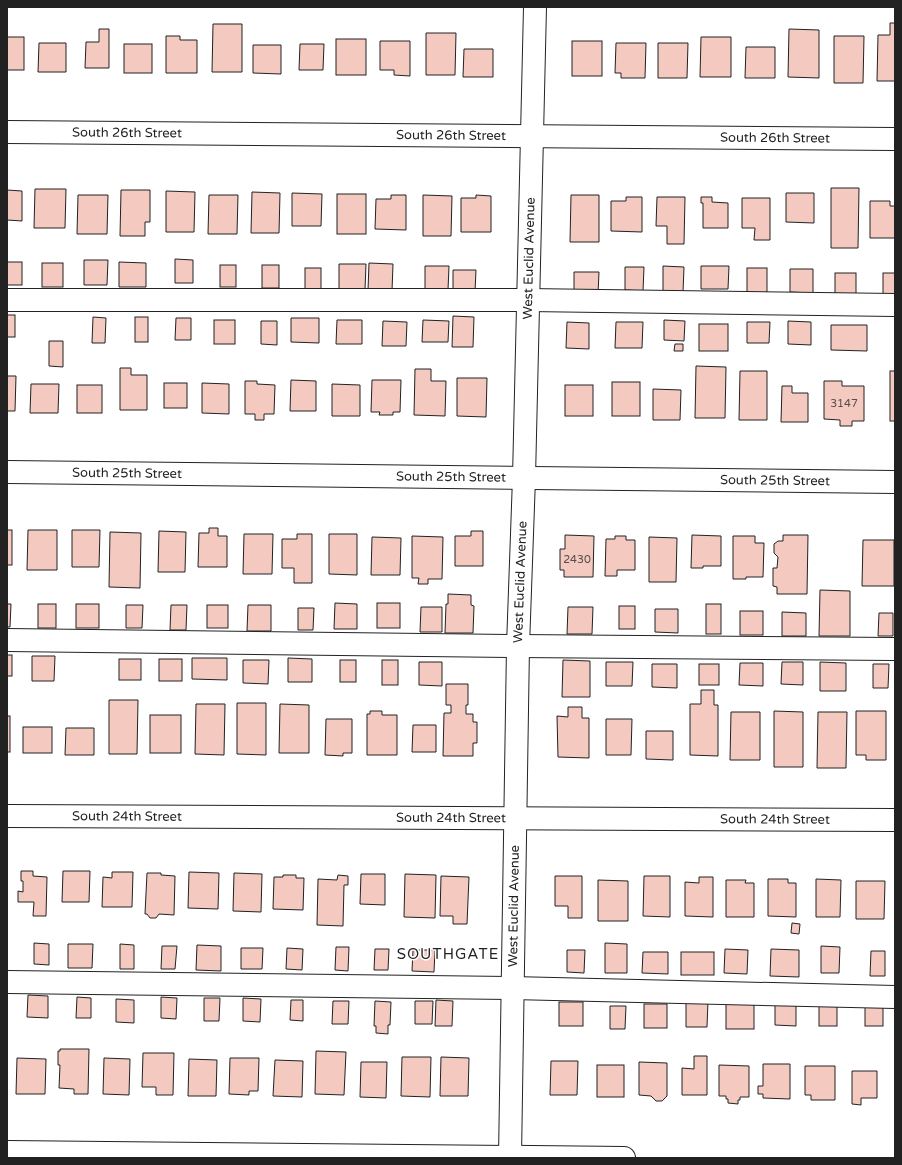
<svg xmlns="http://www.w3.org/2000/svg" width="902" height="1165" viewBox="0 0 902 1165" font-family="'Varela Round',sans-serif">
  <rect width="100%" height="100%" fill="#fff"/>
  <g fill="#f3c9c0" stroke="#222">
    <polygon points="890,23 895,23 895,81 877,81 878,35 890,35"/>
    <polygon points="213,24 242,24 242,72 212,72"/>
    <polygon points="99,29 109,29 109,68 85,68 86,42 99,42"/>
    <polygon points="789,29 819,30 819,78 788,77"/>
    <polygon points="426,33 456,33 455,75 426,75"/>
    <polygon points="166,36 180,36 180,40 197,40 197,73 166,73"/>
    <polygon points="834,36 864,36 863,83 834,83"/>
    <rect x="7" y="37" width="17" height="33"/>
    <polygon points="701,37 731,37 731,77 700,77"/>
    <rect x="336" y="39" width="30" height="36"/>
    <polygon points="380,41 410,41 410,76 394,75 394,70 380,70"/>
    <rect x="572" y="41" width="30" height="35"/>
    <polygon points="39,43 66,43 66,72 38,72"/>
    <polygon points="616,43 646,43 645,78 621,78 621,73 615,73"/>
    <polygon points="658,43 688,43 687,78 658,78"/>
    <rect x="124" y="44" width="28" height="29"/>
    <polygon points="300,44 324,44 323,70 299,70"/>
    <polygon points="253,45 281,45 281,74 253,73"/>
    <polygon points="746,47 775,47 775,78 745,78"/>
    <polygon points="464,49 493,49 493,77 463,77"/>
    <polygon points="831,188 859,188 858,248 831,248"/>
    <polygon points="35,189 66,189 65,228 34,228"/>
    <polygon points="7,190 22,191 22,221 7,220"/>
    <polygon points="121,190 150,190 150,222 145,222 145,236 120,236"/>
    <polygon points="166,191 195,192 194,232 166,232"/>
    <polygon points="252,192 280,193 279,233 251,233"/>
    <polygon points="292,193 322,194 321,226 292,226"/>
    <polygon points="786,193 814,193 814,223 786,222"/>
    <rect x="337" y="194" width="29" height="40"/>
    <polygon points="78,195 108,195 107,234 77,234"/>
    <polygon points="209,195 238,195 237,234 208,234"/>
    <polygon points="391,195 406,195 406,230 375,229 376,199 391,199"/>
    <polygon points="423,195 452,196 451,236 423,236"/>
    <polygon points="476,195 491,196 491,232 461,232 461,198 476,198"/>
    <polygon points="571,195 599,195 599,242 570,242"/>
    <polygon points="626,197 642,197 642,232 611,231 611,201 626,201"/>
    <polygon points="657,197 685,197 684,244 667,244 667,226 656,226"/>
    <polygon points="701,197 712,197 712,202 728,203 728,228 703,228 703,203 701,203"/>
    <polygon points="742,198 770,198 770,240 754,240 755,228 742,228"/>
    <polygon points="870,201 890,201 890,206 895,206 895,238 870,238"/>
    <polygon points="175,259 193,260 193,283 175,283"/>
    <polygon points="84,260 108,260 107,285 84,285"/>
    <rect x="7" y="262" width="15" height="23"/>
    <polygon points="119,262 146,263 146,287 119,287"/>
    <rect x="42" y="263" width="21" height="24"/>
    <polygon points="369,263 393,264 392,291 368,290"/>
    <polygon points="339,264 366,264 365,290 339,289"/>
    <rect x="220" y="265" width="16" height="22"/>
    <rect x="262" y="265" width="17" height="23"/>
    <polygon points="425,266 449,266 448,290 425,290"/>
    <polygon points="663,266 684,267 683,292 663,291"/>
    <polygon points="701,266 729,266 728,289 701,289"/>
    <polygon points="625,267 644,267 643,291 625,290"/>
    <rect x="305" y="268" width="16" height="21"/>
    <rect x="747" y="268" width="20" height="25"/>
    <polygon points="790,269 813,269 813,293 790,292"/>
    <polygon points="453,270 476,270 475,292 453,291"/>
    <polygon points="574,272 599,272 598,294 574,294"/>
    <rect x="835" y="273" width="21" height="22"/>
    <rect x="883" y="273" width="12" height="21"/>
    <rect x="7" y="315" width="8" height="22"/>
    <polygon points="453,316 474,317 473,347 452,347"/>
    <polygon points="93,317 106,318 105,343 92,343"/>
    <rect x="135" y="317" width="13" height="25"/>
    <polygon points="176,318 191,318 191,340 175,340"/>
    <polygon points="291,318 319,318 319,343 291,342"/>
    <rect x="214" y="320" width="21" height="24"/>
    <polygon points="337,320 362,320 362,344 336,344"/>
    <polygon points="423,320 449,321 448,342 422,342"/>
    <polygon points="664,320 685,321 684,341 664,340"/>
    <polygon points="261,321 277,321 277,345 261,344"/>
    <polygon points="383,321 407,322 406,346 382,346"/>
    <polygon points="788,321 811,322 811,345 788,344"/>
    <polygon points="567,322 589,323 589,349 566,348"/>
    <polygon points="616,322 643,322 642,348 615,348"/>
    <polygon points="747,322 770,322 769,343 747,343"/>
    <rect x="699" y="324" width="29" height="27"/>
    <polygon points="831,325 867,325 867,351 831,350"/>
    <polygon points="49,341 63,341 63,367 49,366"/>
    <polygon points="675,344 683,344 683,351 674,351"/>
    <polygon points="696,366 726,367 725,418 695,418"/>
    <polygon points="120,368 131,368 131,375 147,375 147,410 120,410"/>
    <polygon points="415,369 431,369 431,381 446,381 445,416 414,415"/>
    <polygon points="740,371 767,371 767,420 739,420"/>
    <rect x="890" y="371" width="5" height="50"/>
    <polygon points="7,376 16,376 15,411 7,411"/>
    <polygon points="457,378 487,378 486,417 457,416"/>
    <polygon points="291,380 316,381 316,411 290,411"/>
    <polygon points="372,380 401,380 400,412 393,412 393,415 379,415 380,412 371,412"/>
    <polygon points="245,381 257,381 257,384 275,385 274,414 264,414 264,420 255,420 255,414 245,414"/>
    <polygon points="824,381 842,381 842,386 864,386 864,421 852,421 852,426 840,426 840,420 824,419"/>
    <rect x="612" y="382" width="28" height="34"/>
    <rect x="164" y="383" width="23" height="25"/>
    <polygon points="202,383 229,384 229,414 202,413"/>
    <polygon points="31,384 59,384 58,413 30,413"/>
    <polygon points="332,384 360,385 360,416 332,416"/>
    <rect x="77" y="385" width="25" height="28"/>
    <rect x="565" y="385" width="28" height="31"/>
    <polygon points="782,386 792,386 792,393 808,393 808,422 781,422"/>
    <polygon points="653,389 681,390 680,420 653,420"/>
    <polygon points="209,528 218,528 218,536 227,536 227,567 198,567 199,533 209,533"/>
    <rect x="7" y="530" width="5" height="35"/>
    <polygon points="28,530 57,530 57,570 27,570"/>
    <polygon points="72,530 100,530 99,567 72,567"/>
    <polygon points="159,531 186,532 185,572 158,572"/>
    <polygon points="471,531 483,531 483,566 455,566 455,536 471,536"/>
    <polygon points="110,532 141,533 140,588 109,587"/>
    <polygon points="244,534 273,534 272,574 243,574"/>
    <polygon points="297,534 312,534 312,583 294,583 294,568 282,568 282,539 297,539"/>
    <polygon points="329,534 357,534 357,575 329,574"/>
    <polygon points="565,535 594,536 593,577 564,577 564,570 560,570 560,549 565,549"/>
    <polygon points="692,535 721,536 721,566 703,566 703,568 691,568"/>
    <polygon points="783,535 808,535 807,594 777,594 777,587 773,586 773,568 777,568 778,557 774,553 774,544 778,541 783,541"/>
    <polygon points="412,536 443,537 442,579 428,579 428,584 418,584 419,578 412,578"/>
    <polygon points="615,536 626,536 626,540 635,540 635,570 617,570 617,576 605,576 606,539 615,539"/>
    <polygon points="733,536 755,536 755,543 764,543 763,577 746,577 746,579 733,579"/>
    <polygon points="372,537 401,538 400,575 371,575"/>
    <polygon points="649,537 677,538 676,582 649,582"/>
    <polygon points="863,540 894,540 894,586 862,586"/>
    <polygon points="820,590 850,591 850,636 819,636"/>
    <polygon points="448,594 471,595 471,605 474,606 473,633 445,633 446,604 448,604"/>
    <polygon points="335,603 357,604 357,629 334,629"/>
    <rect x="377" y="603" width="23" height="25"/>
    <polygon points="7,604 11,604 10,627 7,627"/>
    <rect x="38" y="604" width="18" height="24"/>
    <rect x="76" y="604" width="23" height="24"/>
    <rect x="706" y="604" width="15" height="30"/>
    <polygon points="126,605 143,605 142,628 126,628"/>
    <polygon points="171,605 187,605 186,630 170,630"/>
    <rect x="207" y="605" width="21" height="23"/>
    <polygon points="248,605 271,605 271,631 247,631"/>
    <rect x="619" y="606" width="16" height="23"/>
    <polygon points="421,607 442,607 442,632 420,632"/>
    <polygon points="568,607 593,607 592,634 567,634"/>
    <polygon points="298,608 314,608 313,630 298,630"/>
    <polygon points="655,609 678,609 678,633 655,632"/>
    <rect x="740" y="611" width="23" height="24"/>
    <polygon points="782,612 806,613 806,636 782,636"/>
    <polygon points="879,613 893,613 893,636 878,636"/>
    <rect x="7" y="655" width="5" height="21"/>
    <polygon points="32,656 55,656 54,681 32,681"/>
    <polygon points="192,658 227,658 227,680 192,679"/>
    <polygon points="288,658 312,659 312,682 288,682"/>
    <rect x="119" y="659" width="22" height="21"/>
    <rect x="159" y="659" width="23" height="22"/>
    <polygon points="243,660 269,660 268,684 243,683"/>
    <rect x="340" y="660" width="16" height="22"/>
    <rect x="382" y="660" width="16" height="25"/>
    <polygon points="563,660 590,661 590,697 562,697"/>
    <polygon points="419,662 442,662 442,686 419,685"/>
    <polygon points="606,662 633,662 632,686 606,686"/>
    <polygon points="782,662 803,662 803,685 781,684"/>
    <polygon points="820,662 846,663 846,691 820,691"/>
    <polygon points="740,663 763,663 763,686 739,685"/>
    <polygon points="652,664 677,664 677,688 652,687"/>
    <rect x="699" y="664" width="20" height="21"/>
    <polygon points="873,664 889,664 888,688 873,688"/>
    <polygon points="446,684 468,684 468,705 466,705 466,714 473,714 473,722 477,722 477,743 473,743 473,756 443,756 444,713 451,713 451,705 446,705"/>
    <polygon points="701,690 714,690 714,705 718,705 718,756 690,755 690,704 701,704"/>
    <polygon points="109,700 138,700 137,754 109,754"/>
    <polygon points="237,703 266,703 266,755 237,754"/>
    <polygon points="196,704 225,704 224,755 195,754"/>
    <polygon points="280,704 309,705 309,753 279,753"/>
    <polygon points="568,707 582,707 582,718 589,718 589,758 558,757 557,716 568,717"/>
    <polygon points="370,711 382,711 382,715 397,715 397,755 367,755 367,714 370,714"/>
    <polygon points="774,711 803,712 803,767 774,767"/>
    <polygon points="856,711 886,711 886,760 866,760 866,755 856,755"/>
    <polygon points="731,712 760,712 760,760 730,760"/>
    <polygon points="818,712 847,712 846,768 817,768"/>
    <rect x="150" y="715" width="31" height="38"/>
    <rect x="7" y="716" width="3" height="36"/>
    <polygon points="326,719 352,719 352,753 343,753 343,756 325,755"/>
    <polygon points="606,719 632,719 631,755 606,755"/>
    <polygon points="413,725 436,725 436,752 412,752"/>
    <rect x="23" y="727" width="29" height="26"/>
    <polygon points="66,728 94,728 94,755 65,755"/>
    <polygon points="646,731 673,731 673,760 646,759"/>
    <polygon points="21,871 33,871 33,876 47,877 46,916 33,916 34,902 18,902 18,891 23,892 23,881 21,881"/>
    <polygon points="63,871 90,871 89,902 62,902"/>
    <polygon points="112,872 133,872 132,907 102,907 103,877 112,878"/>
    <polygon points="189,872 219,873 218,909 188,908"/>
    <polygon points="147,873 161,873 161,875 175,876 174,915 159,914 156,918 150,918 147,914 145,914"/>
    <polygon points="234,873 262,874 261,912 233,911"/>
    <polygon points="361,874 385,874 385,905 360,904"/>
    <polygon points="405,874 436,875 435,918 404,917"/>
    <polygon points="283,875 296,875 296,878 304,878 303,910 273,909 274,877 283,877"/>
    <polygon points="338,875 348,876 348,885 344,885 343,926 317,925 318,879 337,880"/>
    <polygon points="441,876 469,877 467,924 453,924 453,916 440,916"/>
    <polygon points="555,876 582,876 582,918 568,918 568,906 555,906"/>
    <polygon points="644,876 670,876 670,917 643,916"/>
    <polygon points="699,877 713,877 713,917 685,916 685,882 699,883"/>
    <polygon points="768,879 788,879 788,883 796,883 796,917 768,916"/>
    <polygon points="816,879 841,880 840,917 816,917"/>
    <polygon points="598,880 628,881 628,921 598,921"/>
    <polygon points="726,880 746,880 745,883 754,883 754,917 726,917"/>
    <polygon points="856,881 885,881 884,919 856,919"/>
    <polygon points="792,923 800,924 799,934 791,933"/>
    <polygon points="34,943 49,944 49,965 34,964"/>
    <polygon points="605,943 627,944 627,973 605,973"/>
    <polygon points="68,944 93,944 92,968 68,968"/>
    <polygon points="120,944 134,945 134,969 120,969"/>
    <polygon points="197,945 221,946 221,971 196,970"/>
    <polygon points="162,946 177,946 175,969 161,969"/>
    <polygon points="821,946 840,947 839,973 821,973"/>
    <polygon points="336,947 349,947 348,971 335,970"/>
    <polygon points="241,948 263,948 262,969 241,969"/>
    <polygon points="287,948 303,949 302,970 286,969"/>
    <polygon points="375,949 389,949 388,970 374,970"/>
    <polygon points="725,949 748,950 747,974 724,973"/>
    <polygon points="771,949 799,950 799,977 770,976"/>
    <polygon points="413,950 435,950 434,972 412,971"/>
    <polygon points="567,950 585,950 584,973 567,972"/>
    <polygon points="871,951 885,951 885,976 870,976"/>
    <polygon points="643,952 668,952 668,974 642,973"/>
    <rect x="681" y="952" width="33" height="23"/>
    <polygon points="28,995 48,996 48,1018 27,1017"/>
    <polygon points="77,997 91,998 91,1018 76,1018"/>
    <polygon points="161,997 177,998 176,1019 161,1018"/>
    <polygon points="204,998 220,998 219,1021 204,1021"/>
    <polygon points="243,998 261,999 260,1022 243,1021"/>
    <polygon points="116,999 134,1000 134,1023 116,1022"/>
    <polygon points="291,1000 303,1000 303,1021 290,1020"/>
    <polygon points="436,1000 453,1001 452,1026 435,1026"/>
    <polygon points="333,1001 349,1001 348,1024 332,1024"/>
    <polygon points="375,1001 391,1002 390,1025 388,1025 388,1034 376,1033 376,1026 374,1026"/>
    <polygon points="415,1001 433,1001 432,1024 415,1024"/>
    <polygon points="686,1001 708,1001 707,1027 686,1027"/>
    <rect x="559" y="1002" width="24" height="24"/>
    <polygon points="775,1003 796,1003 796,1026 775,1025"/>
    <rect x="644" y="1004" width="23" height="24"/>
    <rect x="726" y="1004" width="28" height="25"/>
    <rect x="819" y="1004" width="18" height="22"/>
    <rect x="865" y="1005" width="18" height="21"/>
    <polygon points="610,1006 626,1006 625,1029 610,1029"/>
    <polygon points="60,1049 89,1049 88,1094 74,1094 74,1089 59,1088 60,1065 58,1065 58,1051 60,1051"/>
    <polygon points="316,1051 346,1052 344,1095 315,1094"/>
    <polygon points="143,1053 174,1053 173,1095 156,1095 156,1087 142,1087"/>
    <polygon points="694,1056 707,1056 707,1095 682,1095 682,1068 694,1069"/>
    <polygon points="402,1057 431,1057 430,1097 401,1096"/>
    <polygon points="441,1057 469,1058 468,1096 440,1096"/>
    <polygon points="17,1058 46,1059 45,1094 16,1094"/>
    <polygon points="104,1058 130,1059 129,1095 103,1094"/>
    <polygon points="230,1058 259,1058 258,1091 249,1091 249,1095 229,1094"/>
    <polygon points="189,1059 217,1060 216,1096 188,1096"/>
    <polygon points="275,1060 303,1061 302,1097 273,1096"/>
    <polygon points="551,1061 578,1061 577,1095 550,1095"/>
    <polygon points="361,1062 387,1062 386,1098 360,1097"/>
    <polygon points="639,1062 667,1063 667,1096 662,1101 656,1101 651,1096 639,1095"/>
    <polygon points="763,1064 790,1064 790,1099 763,1098 763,1094 758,1094 758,1086 763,1086"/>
    <rect x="597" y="1065" width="27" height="32"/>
    <polygon points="719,1065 749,1066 749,1097 740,1097 740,1100 738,1100 738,1104 728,1103 728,1099 726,1099 726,1096 719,1096"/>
    <polygon points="805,1066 835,1066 835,1100 811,1100 811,1095 805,1095"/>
    <polygon points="852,1071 877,1071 877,1098 861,1098 861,1105 852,1104"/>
  </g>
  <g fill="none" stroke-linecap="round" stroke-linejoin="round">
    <g stroke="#222" stroke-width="24">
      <g id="minor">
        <path id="s1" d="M 7,132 L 895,139"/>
        <polyline points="7,300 528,300 895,305"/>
        <path id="s2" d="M 7,472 L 895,482"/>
        <polyline points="7,640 518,646 895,649"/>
        <path id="s3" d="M 7,816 L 895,820"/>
        <polyline points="7,982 512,988 895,997"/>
        <polyline points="7,1152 624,1158"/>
        <path id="s4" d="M 510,1158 L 518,646 L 524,478 L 535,7"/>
      </g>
    </g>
    <use href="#minor" stroke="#fff" stroke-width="22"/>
  </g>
  <g text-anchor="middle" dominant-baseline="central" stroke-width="3" stroke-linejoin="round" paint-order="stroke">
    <g font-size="11" fill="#564c4a">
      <text x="844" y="403">3147</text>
      <text x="577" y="559">2430</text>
    </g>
    <g font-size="13" fill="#222" stroke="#fff">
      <text stroke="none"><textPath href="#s1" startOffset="120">South 26th Street</textPath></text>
      <text stroke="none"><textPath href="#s1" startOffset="444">South 26th Street</textPath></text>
      <text stroke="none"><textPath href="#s1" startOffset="768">South 26th Street</textPath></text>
      <text stroke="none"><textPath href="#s4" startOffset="900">West Euclid Avenue</textPath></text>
      <text stroke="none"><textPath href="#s2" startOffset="120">South 25th Street</textPath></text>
      <text stroke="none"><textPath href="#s2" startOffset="444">South 25th Street</textPath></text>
      <text stroke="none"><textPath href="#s2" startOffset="768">South 25th Street</textPath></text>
      <text stroke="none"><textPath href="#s4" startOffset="576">West Euclid Avenue</textPath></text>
      <text stroke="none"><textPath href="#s3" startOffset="120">South 24th Street</textPath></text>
      <text stroke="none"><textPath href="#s3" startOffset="444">South 24th Street</textPath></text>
      <text stroke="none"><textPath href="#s3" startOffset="768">South 24th Street</textPath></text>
      <text stroke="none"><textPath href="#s4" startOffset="252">West Euclid Avenue</textPath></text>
    </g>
    <g font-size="15" letter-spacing="1" fill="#222" stroke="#fff">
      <text x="448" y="954">SOUTHGATE</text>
    </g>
  </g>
  <rect width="902" height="1165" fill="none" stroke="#222222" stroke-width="16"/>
</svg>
